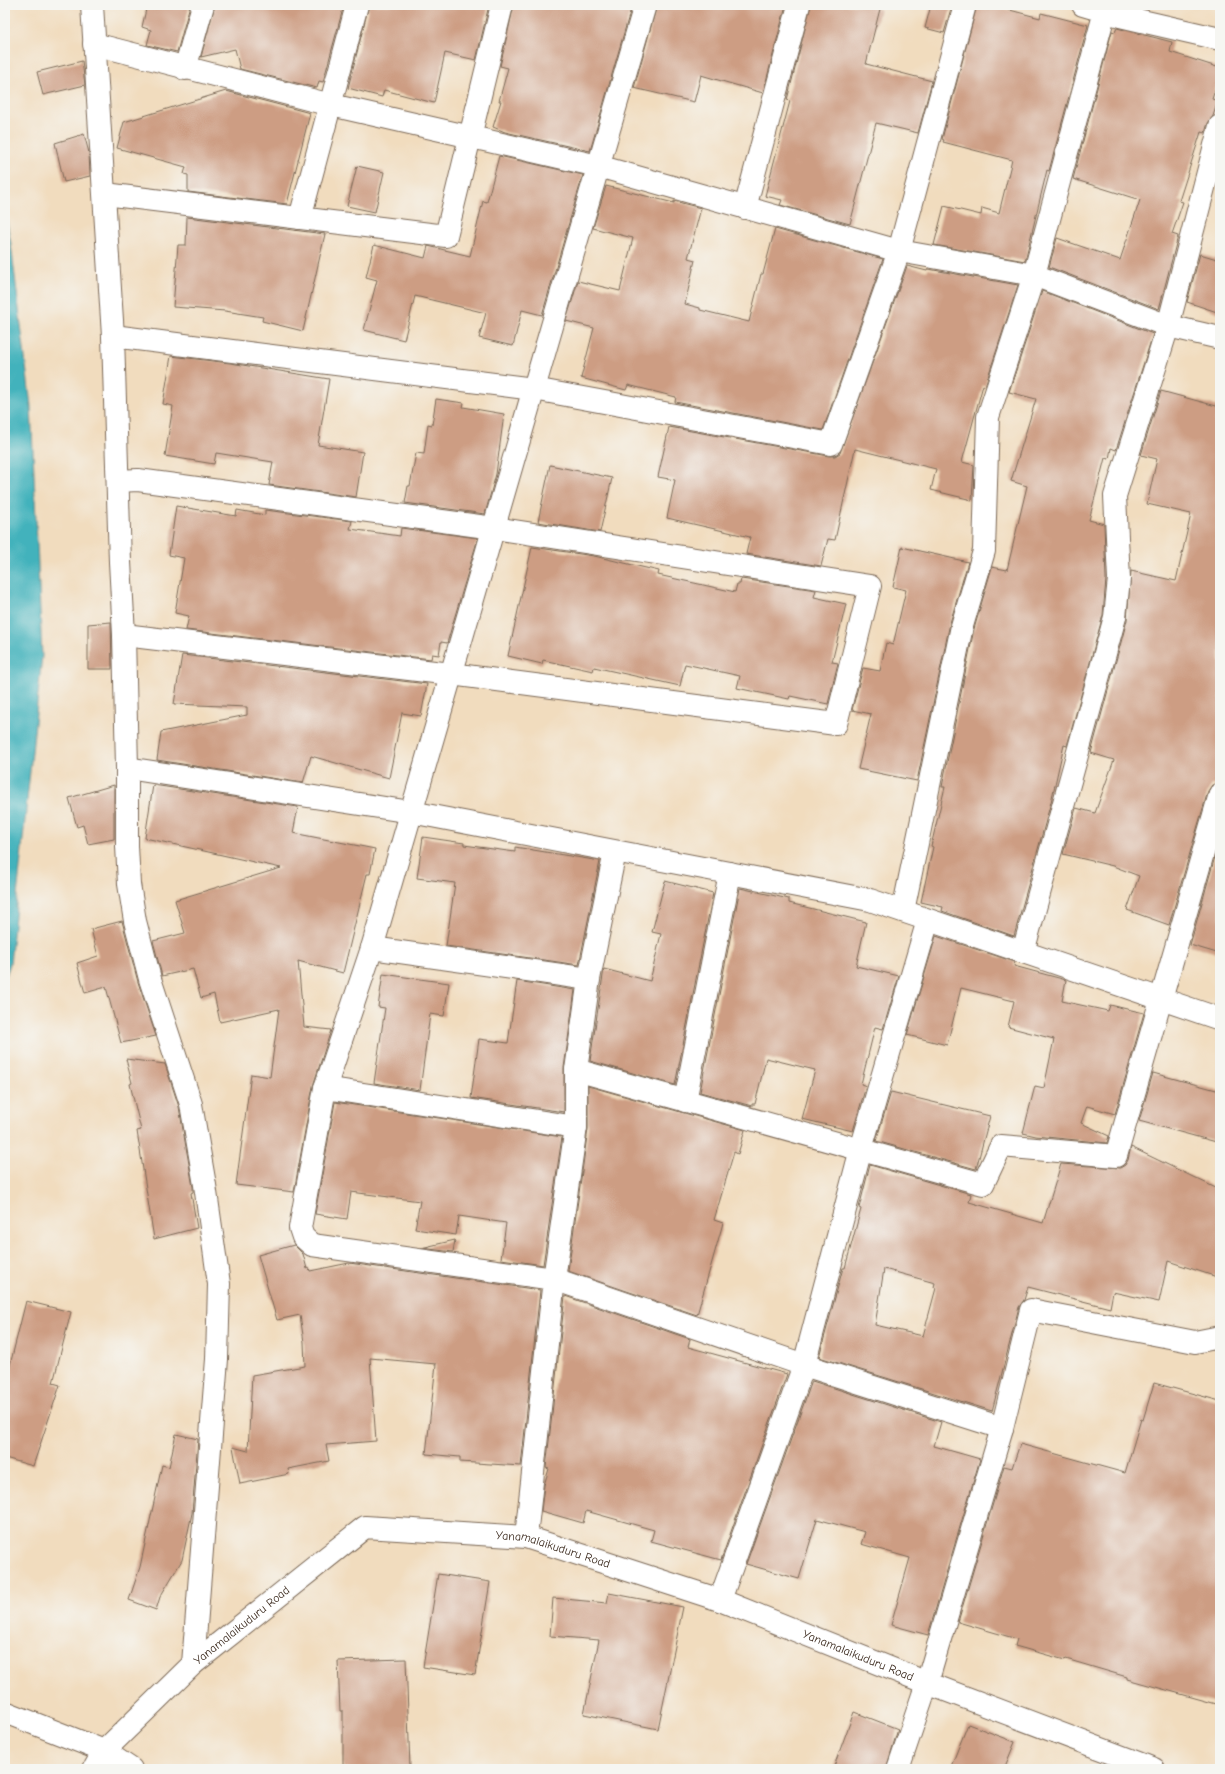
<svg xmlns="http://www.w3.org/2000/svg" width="1225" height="1774" viewBox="0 0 1225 1774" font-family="'Comic Neue',sans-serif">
  <rect width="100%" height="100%" fill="#f6f6f2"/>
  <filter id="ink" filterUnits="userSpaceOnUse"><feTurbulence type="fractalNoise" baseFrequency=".025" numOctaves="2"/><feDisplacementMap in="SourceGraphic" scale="8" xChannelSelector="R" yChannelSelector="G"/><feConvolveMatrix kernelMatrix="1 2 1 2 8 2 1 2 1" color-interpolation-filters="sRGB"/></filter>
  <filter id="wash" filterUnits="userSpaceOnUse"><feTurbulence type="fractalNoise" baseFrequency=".012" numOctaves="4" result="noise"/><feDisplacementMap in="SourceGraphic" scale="16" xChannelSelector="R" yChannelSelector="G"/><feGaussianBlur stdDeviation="0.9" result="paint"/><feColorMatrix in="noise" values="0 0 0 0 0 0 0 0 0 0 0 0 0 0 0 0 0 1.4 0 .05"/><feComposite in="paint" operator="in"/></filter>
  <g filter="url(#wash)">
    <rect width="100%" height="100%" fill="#f1dcbe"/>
    <polygon fill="#43b2bc" stroke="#3f6e6d" points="5,211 11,244 31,406 42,656 10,964 5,979"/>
    <g id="blocks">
      <g fill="#cd9d83" fill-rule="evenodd">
        <polygon points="147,5 190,5 177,52 147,45 151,30 142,27"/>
        <polygon points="215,5 344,5 323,82 319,81 317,88 240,69 235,49 201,57"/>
        <polygon points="369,5 489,5 476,60 445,53 434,103 384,90 382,97 348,88"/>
        <polygon points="514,5 632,5 590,151 505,132 493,127 501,101 499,101 508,68 500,66"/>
        <polygon points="657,5 786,5 763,93 701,75 694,102 634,88"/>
        <polygon points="811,5 864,5 880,9 866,64 932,81 918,133 876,123 850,224 780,205 782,200 765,196 790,101 787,100"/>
        <polygon points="931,5 952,5 944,33 925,28"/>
        <polygon points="977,5 991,5 1040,18 1041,13 1088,25 1049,171 1047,170 1025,261 934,245 944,206 981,215 982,208 999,213 1012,160 943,142 944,140 942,139"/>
        <polygon points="1117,28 1172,42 1170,52 1220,68 1220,75 1212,99 1218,101 1213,116 1208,123 1205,133 1201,132 1179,201 1183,202 1172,234 1178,236 1159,309 1049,267 1057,238 1120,260 1140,200 1073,179 1112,31 1115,32"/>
        <polygon points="82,61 85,85 43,95 37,72"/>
        <polygon points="226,91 310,113 287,204 188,192 188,175 184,174 186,167 117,148 124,122"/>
        <polygon points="84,134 89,153 90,176 64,182 55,143"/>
        <polygon points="499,156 583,175 542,315 522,310 513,346 479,338 486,313 415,296 404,340 364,330 377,280 366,277 374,245 425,258 428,246 470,256 483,201 487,202"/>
        <polygon points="357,166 384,172 375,212 347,206"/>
        <polygon points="606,186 674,203 674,201 701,208 688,258 695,260 685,304 700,308 700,310 749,322 761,274 763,274 775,229 883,259 823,430 675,402 676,397 628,385 626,390 581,378 594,328 566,321 578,281 620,291 633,238 593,228"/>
        <polygon points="187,217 325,234 303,331 262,321 263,317 225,311 173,307 178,245 186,245"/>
        <polygon points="1200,254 1220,260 1220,313 1187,302"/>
        <polygon points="907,266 927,271 928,269 1018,285 985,386 983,385 962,462 974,465 972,500 931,490 936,469 855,449 835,540 828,539 821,566 746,554 750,537 667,518 675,480 658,477 669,427 829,456 835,456 840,453"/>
        <polygon points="1042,291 1153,334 1116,450 1111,448 1109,459 1105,458 1089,520 1104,524 1106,579 1103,615 1067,746 1064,745 1051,802 1014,936 942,911 943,907 921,902 933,847 931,846 945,787 942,787 974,629 992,567 1007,570 1027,486 1011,481 1036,399 1009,392"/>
        <polygon points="171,356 230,363 329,379 318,445 363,452 356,497 269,485 273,462 216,453 214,464 165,456 173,406 163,404"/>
        <polygon points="1161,391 1220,407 1220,782 1212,785 1208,791 1169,925 1127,910 1139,876 1113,866 1063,854 1076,808 1095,813 1114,760 1091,753 1127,620 1131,571 1176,581 1191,514 1147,504 1157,459 1141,455"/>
        <polygon points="436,399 464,403 463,407 504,414 496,474 485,514 405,503 408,486 410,486 416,453 424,454 428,424 432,425"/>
        <polygon points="550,465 612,478 600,532 538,522"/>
        <polygon points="176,506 236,516 237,510 265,515 265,510 352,521 350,529 400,536 401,528 478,538 447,643 441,642 439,655 432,654 431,659 186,630 189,616 175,613 184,558 169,555"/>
        <polygon points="532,547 594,556 659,571 658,575 735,592 737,584 740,584 741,579 816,590 814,597 846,604 832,662 838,663 828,704 790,696 789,699 737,688 740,676 685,664 680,686 594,667 593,671 543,660 542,664 508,656"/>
        <polygon points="902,547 968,562 950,623 917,781 858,769 871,714 852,710 863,668 880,671 886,643 893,645 906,590 893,587"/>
        <polygon points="111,622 112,669 88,669 88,624"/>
        <polygon points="182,655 427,684 421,716 402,713 389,778 311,756 303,783 157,760 161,732 247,715 247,707 174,704"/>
        <polygon points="114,785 114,839 88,844 83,825 77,827 69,798"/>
        <polygon points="153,785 298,807 293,833 375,849 370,874 367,874 343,973 298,961 304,1027 331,1030 313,1086 294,1192 236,1185 251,1074 270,1077 279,1009 220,1022 214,994 201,998 193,969 162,976 153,941 185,933 175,900 281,868 145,838"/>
        <polygon points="423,837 464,843 464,845 515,852 515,847 600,861 579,965 446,946 455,883 417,878"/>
        <polygon points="1220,839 1220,954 1190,945"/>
        <polygon points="665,881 713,893 675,1085 590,1061 604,969 650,981 661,934 652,932"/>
        <polygon points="740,888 789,899 789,903 866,922 856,966 899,976 883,1029 875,1027 861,1084 866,1086 853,1131 802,1119 815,1070 766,1058 755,1104 752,1104 752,1106 700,1092"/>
        <polygon points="122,921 138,982 156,1036 121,1043 106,987 85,993 77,963 98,956 91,929"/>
        <polygon points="936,936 1015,962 1014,966 1066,980 1062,1001 1108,1011 1110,1005 1144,1013 1115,1114 1087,1106 1081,1123 1109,1136 1107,1143 1036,1136 1023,1133 1035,1086 1044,1088 1054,1039 1008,1027 1014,1001 961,988 947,1045 907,1035"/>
        <polygon points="383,974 449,983 444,1016 430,1014 420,1090 374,1083 385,1008 378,1007"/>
        <polygon points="517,981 575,990 564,1068 564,1112 471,1098 479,1039 508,1043"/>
        <polygon points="126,1059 165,1064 179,1107 193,1187 193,1192 191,1193 197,1228 154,1239 137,1131 141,1130 130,1084 132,1083"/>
        <polygon points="1153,1073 1220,1091 1220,1143 1139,1121"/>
        <polygon points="588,1086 745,1130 738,1154 734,1152 714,1220 723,1223 697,1315 568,1271 588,1129"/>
        <polygon points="891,1092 990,1116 976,1169 876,1141"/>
        <polygon points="335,1102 562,1137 543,1265 501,1259 506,1223 459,1216 456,1235 415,1229 420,1201 351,1192 347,1219 315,1214"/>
        <path d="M 1131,1147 L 1220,1190 L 1220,1278 L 1168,1261 L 1159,1302 L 1113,1292 L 1110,1308 L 1028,1287 L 1024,1300 L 1019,1307 L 992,1411 L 819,1357 L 843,1268 L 845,1268 L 861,1209 L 859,1208 L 870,1165 L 971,1194 L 969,1202 L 1043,1223 L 1061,1164 L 1120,1168 L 1125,1165 L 1128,1160 ZM 884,1269 L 935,1283 L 934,1287 L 936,1288 L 923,1336 L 875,1325 Z"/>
        <polygon points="455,1240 453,1252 421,1248"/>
        <polygon points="294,1245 303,1254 307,1269 309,1268 310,1271 349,1263 540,1290 521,1466 460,1462 460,1457 426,1454 436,1364 370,1358 376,1441 326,1445 329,1461 288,1469 289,1474 240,1484 233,1447 248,1451 252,1375 305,1366 304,1342 300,1315 277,1320 258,1255"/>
        <polygon points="565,1296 690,1339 688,1347 787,1374 721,1560 651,1541 654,1530 586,1511 583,1523 541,1511 544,1485 549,1469 546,1468"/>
        <polygon points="26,1301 71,1312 53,1383 60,1385 33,1466 5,1458 5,1367 9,1369"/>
        <polygon points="812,1381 941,1422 934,1446 980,1459 928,1635 891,1625 910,1558 861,1544 865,1532 817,1519 799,1579 746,1564"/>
        <polygon points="1154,1383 1220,1401 1220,1705 1127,1679 1127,1677 1066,1659 1065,1660 1015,1646 1017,1639 958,1622 1004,1466 1012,1468 1020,1444 1125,1473 1141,1419 1143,1420"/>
        <polygon points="176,1434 198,1439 192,1513 182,1560 160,1597 156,1610 129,1600 140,1567 162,1465 169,1467"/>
        <polygon points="438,1574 490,1582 475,1675 423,1667"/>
        <polygon points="609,1593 683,1607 658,1729 584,1714 599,1640 550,1636 553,1598 607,1603"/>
        <polygon points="406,1659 410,1768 343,1769 343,1711 340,1711 338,1661"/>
        <polygon points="854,1712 898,1729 886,1769 833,1769"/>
        <polygon points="968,1724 1015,1742 1004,1769 950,1769"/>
      </g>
    </g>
  </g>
  <g filter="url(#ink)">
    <use href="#blocks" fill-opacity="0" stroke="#7b6856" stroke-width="1"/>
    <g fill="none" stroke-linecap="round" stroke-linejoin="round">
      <g stroke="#7b6856" stroke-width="24">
        <g id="minor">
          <polyline points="92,5 113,336 120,562 124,635 127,768 127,846 129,884 135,921 150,979 191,1104 205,1185 219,1284 217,1359 193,1664"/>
          <polyline points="1083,5 1120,16 1220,39"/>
          <polyline points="94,44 331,105 598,166 899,251 965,5"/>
          <polyline points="185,69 203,5"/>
          <polyline points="105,194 446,236 502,5"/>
          <polyline points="745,208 799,5"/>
          <polyline points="300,218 357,5"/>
          <polyline points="113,336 534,389 831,444 899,251 1034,275 1168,326 1220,338"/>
          <polyline points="118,481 138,480 494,528 870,586 836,724 451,674 124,635"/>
          <polyline points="127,768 411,812 870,900 1220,1019"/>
          <polyline points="615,852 589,979 576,1070 576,1127 554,1279 804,1365 861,1149 928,920"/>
          <polyline points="903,911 962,626 984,551 988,417 1034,275 1105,11"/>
          <polyline points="372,948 589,979"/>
          <polyline points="1023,952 1115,617 1119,579 1115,496 1168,326 1220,126"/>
          <polyline points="576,1070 983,1184 1001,1146 1116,1156 1220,794"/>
          <polyline points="325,1088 576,1127"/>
          <polyline points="685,1101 730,873"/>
          <polyline points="526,1537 554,1279 312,1245 303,1237 300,1228 325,1088 372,948 645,5"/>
          <polyline points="720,1600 804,1365 1002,1428 1031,1310 1195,1342 1220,1337"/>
          <path id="s1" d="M 5,1712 L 104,1751 L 193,1664 L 365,1527 L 526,1537 L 720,1600 L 927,1683 L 1154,1769"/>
          <polyline points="94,1769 104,1751 131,1769"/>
          <polyline points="898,1769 927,1683 1002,1428"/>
        </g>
      </g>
      <use href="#minor" stroke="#fff" stroke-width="22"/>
    </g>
  </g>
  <g text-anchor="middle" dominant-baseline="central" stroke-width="3" stroke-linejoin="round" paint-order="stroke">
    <g font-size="12" fill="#3b2a1e" stroke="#f6f6f2">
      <text stroke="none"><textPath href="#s1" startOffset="641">Yanamalaikuduru Road</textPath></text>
      <text stroke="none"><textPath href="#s1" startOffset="293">Yanamalaikuduru Road</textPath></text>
      <text stroke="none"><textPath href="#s1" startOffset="965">Yanamalaikuduru Road</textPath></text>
    </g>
  </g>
  <rect width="1225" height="1774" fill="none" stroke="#f6f6f2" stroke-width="20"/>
</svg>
